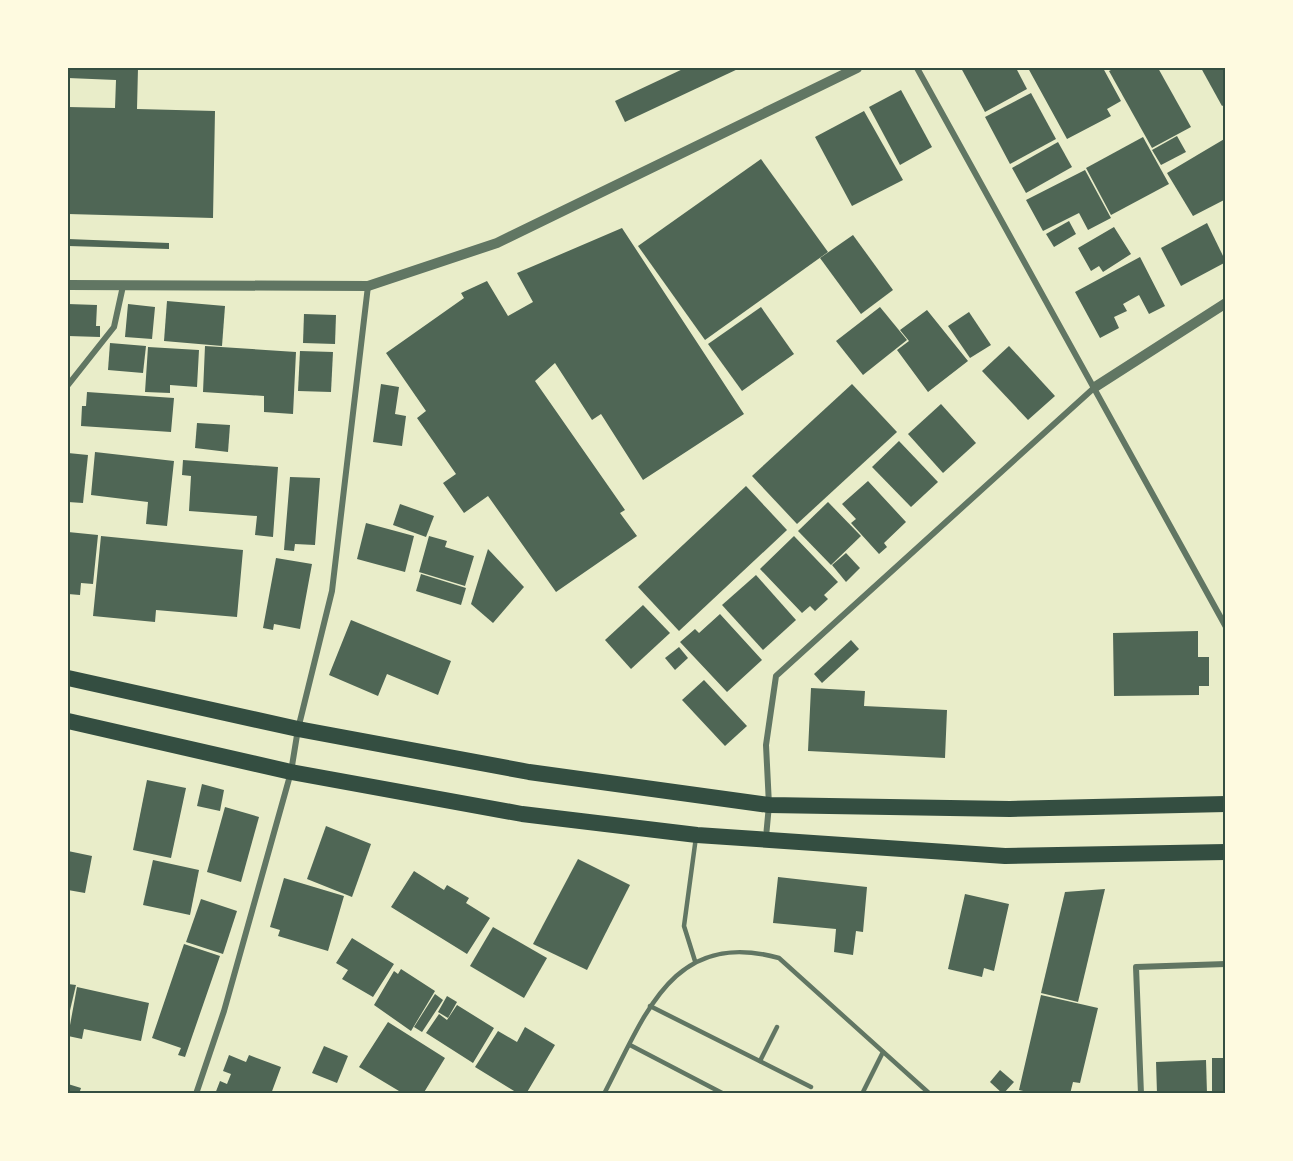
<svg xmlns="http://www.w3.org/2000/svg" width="1293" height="1161" viewBox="0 0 1293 1161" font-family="'Exo 2',sans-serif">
  <rect width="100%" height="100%" fill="#e9edc9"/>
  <g fill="#4f6655">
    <polygon points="68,68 138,68 137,109 215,111 213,218 68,214 68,107 115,108 116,80 68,78"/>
    <polygon points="685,68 740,68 625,122 615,101"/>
    <polygon points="961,68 1016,68 1027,89 985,112"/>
    <polygon points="1028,68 1103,68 1121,101 1107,109 1111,116 1067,139"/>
    <polygon points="1115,68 1158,68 1191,127 1152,148 1109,71"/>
    <polygon points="1201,68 1226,68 1226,104 1222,106"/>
    <polygon points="901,90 932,147 900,165 869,107"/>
    <polygon points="1031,93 1056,139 1010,164 985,117"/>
    <polygon points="864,111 903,180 852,206 815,137"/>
    <polygon points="1177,136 1186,152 1161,165 1152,150"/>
    <polygon points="1143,137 1169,184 1111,215 1086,168"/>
    <polygon points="1226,138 1226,199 1193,216 1167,173"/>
    <polygon points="1058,142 1072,167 1026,193 1012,168"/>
    <polygon points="761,159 828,252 705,340 638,246"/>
    <polygon points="1085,170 1111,218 1088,230 1079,213 1043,231 1026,200"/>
    <polygon points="1069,221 1076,234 1054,247 1046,234"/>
    <polygon points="1207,223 1226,262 1181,286 1161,248"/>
    <polygon points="1114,227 1131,254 1103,272 1099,266 1091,271 1078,248"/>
    <polygon points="622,228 744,414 643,480 601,414 592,420 555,363 535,381 625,510 620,513 637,536 556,592 488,496 464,513 443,483 456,474 417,418 426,411 386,353 464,298 461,293 487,281 508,316 533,302 517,273"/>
    <polygon points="853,235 893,290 861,314 820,258"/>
    <polygon points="68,239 169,243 169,249 68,246"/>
    <polygon points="1140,257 1165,306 1149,314 1139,295 1123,304 1127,311 1114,317 1119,328 1100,338 1075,292"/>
    <polygon points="167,301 225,306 222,346 164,341"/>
    <polygon points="68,304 97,305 96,326 100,326 100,337 68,336"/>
    <polygon points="128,304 155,307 152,339 125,337"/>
    <polygon points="761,307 794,354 742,391 708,344"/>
    <polygon points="880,307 907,340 863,375 836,341"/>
    <polygon points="927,310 968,361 928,392 897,350 909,341 900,330"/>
    <polygon points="969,312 991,345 970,358 948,326"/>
    <polygon points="304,314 336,315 335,344 303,343"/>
    <polygon points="110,343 146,346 143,373 108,370"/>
    <polygon points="205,346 296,352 293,414 264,412 264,396 203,392"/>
    <polygon points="1009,346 1055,396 1028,420 982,371"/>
    <polygon points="148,347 199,350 197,387 170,385 170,393 145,392"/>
    <polygon points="300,351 333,352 331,392 298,391"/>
    <polygon points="381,384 399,387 395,414 406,416 402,446 373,442"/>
    <polygon points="852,384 897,432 797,524 752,476"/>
    <polygon points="87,392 174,398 171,432 81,426 82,406 86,406"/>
    <polygon points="941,404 976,443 943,473 908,434"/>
    <polygon points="197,423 230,425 228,452 195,448"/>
    <polygon points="899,441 938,482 911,507 872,467"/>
    <polygon points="95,452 174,461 167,526 146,524 148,502 91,495"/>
    <polygon points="68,453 88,455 83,503 68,502"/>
    <polygon points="183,460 278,467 273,537 255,535 257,516 189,511 191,476 182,475"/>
    <polygon points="290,477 320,478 315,545 295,544 294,551 284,550"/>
    <polygon points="868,481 906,522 884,543 887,547 879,554 851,523 856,519 842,504"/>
    <polygon points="746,486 787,530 679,631 638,587"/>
    <polygon points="828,502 861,536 831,565 798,531"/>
    <polygon points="400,504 434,516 426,537 393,525"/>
    <polygon points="366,523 414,536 405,572 357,559"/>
    <polygon points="68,532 98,535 93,584 81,583 80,595 68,594"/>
    <polygon points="101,536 243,550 237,617 156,610 155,622 93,616"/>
    <polygon points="429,536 447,541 445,547 474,556 465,586 419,572"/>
    <polygon points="794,536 838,582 824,595 828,599 815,611 810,606 802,613 760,569"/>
    <polygon points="488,549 524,587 493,623 471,604"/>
    <polygon points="846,553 860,568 846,582 832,565"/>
    <polygon points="276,558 312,564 300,629 274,624 273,630 263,628"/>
    <polygon points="421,574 466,588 461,605 416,591"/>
    <polygon points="756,575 796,620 763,650 722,605"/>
    <polygon points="643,605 670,633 631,669 605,640"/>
    <polygon points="720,614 762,660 727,692 680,642 695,629 699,633"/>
    <polygon points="351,620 451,661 438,695 387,674 378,696 329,675"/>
    <polygon points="1198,631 1198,657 1209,657 1209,686 1199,686 1199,695 1114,696 1113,633"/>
    <polygon points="851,640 859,649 822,683 814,674"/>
    <polygon points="679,647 688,658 675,670 665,658"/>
    <polygon points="704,680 747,726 725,746 682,700"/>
    <polygon points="811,688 865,691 864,706 947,710 945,758 808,751"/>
    <polygon points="147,780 186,788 171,858 133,850"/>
    <polygon points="202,784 224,790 220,811 197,806"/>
    <polygon points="225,807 259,817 241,882 207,872"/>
    <polygon points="326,826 371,844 352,897 307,879"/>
    <polygon points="68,851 92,856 85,893 68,890"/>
    <polygon points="578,859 630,885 587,970 533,944"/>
    <polygon points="153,860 199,870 190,915 143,905"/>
    <polygon points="414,871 444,890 447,885 469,898 466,903 490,918 467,954 391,907"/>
    <polygon points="778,877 867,887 863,932 856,931 853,955 834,952 836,929 773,923"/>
    <polygon points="284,878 344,896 328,951 278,936 280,930 270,927"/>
    <polygon points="1105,889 1078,1002 1041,993 1065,892"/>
    <polygon points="965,894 1009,904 994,971 984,968 982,977 948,969"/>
    <polygon points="201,899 237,911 223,954 186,942"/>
    <polygon points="493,927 547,958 524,998 470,966"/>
    <polygon points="352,938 394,964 373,997 342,979 348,970 336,963"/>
    <polygon points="184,944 220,956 185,1057 178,1055 181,1048 152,1038"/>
    <polygon points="401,969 435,991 411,1031 374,1005 394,971 398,974"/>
    <polygon points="68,984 76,985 68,1019"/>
    <polygon points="77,987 149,1003 141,1041 84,1029 82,1039 68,1036"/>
    <polygon points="435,994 443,1000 422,1032 414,1027"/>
    <polygon points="1041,995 1098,1008 1080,1083 1073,1082 1070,1094 1036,1094 1019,1090"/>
    <polygon points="447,996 457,1002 448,1018 438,1012"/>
    <polygon points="457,1005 494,1028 473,1063 426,1033 439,1014 447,1020"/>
    <polygon points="388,1022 445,1058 423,1094 397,1094 399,1091 359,1067"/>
    <polygon points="525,1027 555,1045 526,1094 519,1094 475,1067 498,1031 517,1042"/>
    <polygon points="324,1046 348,1056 337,1083 312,1073"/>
    <polygon points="229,1055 246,1062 249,1055 281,1067 271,1094 215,1094 220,1081 227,1084 231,1074 223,1071"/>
    <rect x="1212" y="1058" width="14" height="36"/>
    <polygon points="1206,1060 1207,1094 1157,1094 1156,1062"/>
    <polygon points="1000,1070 1014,1082 1003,1094 990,1082"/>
    <polygon points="68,1084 81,1088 79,1094 68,1094"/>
  </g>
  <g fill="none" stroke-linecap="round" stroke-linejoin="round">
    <g stroke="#617663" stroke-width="4.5">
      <polyline points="695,961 684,926 696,837"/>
      <polyline points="650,1006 811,1087"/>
      <polyline points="630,1045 724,1094"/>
      <polyline points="760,1061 777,1027"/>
      <path d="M 604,1094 C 645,1016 672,928 779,958 L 930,1094"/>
      <polyline points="862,1094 883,1052"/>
    </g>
    <g stroke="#617663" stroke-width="6">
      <polyline points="917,68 1226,627"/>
      <polyline points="68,385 114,327 123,286"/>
      <polyline points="766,837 769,805 766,745 776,676 1095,387"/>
      <polyline points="196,1094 224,1011 291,772 298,729 332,591 368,286"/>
      <polyline points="1141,1094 1136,967 1226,964"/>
    </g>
    <g stroke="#617663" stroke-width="10">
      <polyline points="68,285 368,286 497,243 857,68"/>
      <polyline points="1095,387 1226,303"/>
    </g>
    <g stroke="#344e41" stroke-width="16">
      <polyline points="68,678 298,729 529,772 769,805 1010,809 1226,804"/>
      <polyline points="68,721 291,772 522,814 697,835 1005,856 1226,852"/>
    </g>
  </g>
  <rect width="1293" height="1161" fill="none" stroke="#fefae0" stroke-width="138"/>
  <rect x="69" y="69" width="1155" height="1023" fill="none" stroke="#344e41" stroke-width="2"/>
</svg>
